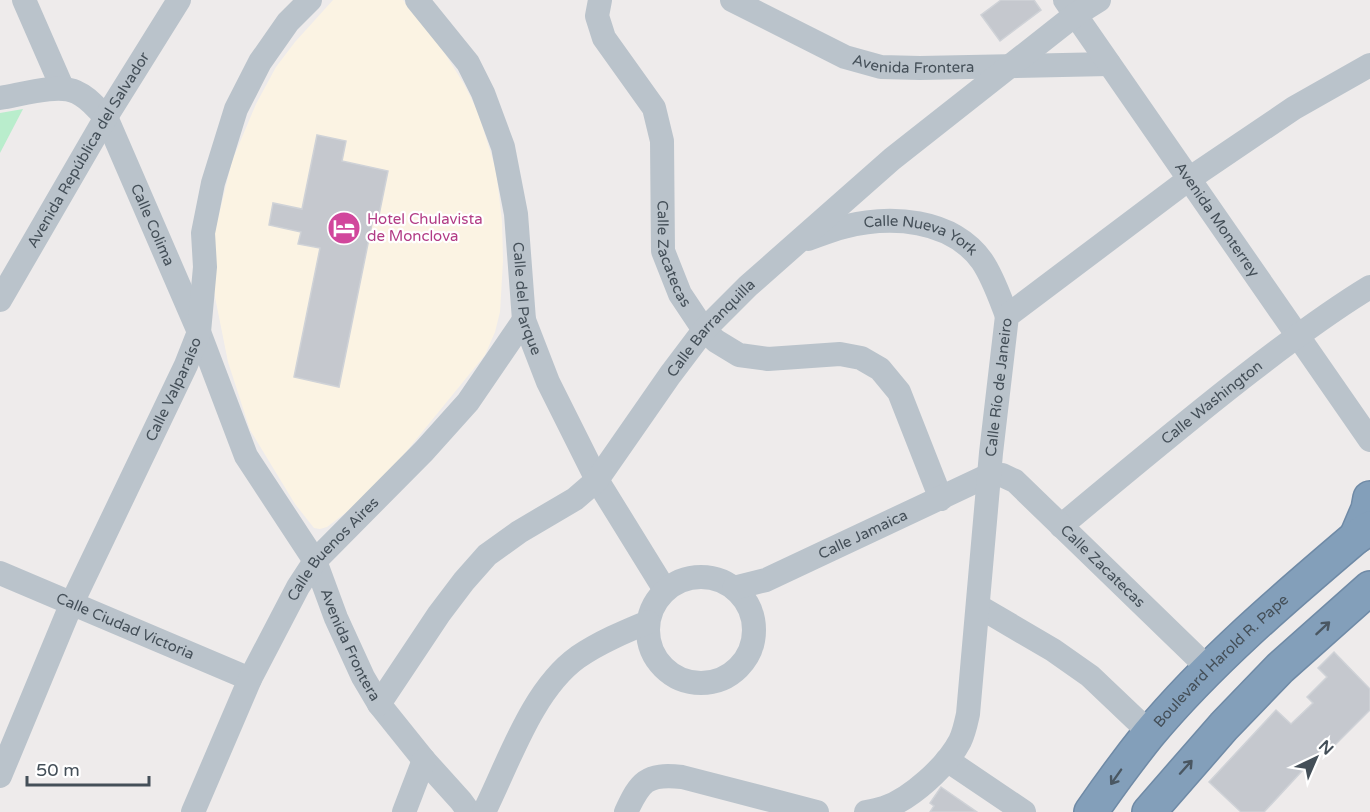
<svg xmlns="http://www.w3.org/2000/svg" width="1370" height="812" viewBox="0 0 1370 812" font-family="'Varela Round',sans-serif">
  <rect width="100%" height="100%" fill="#eeebeb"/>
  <polygon fill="#fbf3e3" points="333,0 403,0 444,52 464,84 478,112 496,170 502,221 503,261 500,312 495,332 485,355 388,474 352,508 327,527 320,529 314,528 295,504 250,430 228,362 213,287 215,231 232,161 256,104 276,67 295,42"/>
  <polygon fill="#b9edcc" points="23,109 0,153 0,113"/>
  <g fill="#c5c8ce" stroke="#cfd2d7" stroke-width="1.5">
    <polygon points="1001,0 1034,0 1041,10 1000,41 981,15"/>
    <polygon points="317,135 346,141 342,161 388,171 379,215 374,214 339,387 294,377 320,248 298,244 301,232 269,225 273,203 302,209"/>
    <polygon points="1334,652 1370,689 1370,710 1332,748 1328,743 1264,812 1241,812 1209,782 1276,710 1291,724 1313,703 1307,697 1327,677 1318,668"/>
    <polygon points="941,787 977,812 930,812 934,806 930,803"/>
  </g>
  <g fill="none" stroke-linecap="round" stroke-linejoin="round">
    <g stroke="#6f8aa6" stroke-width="36">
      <g id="highway">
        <polyline points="1356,537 1368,509 1370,498"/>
        <path id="s15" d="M 1091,812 C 1109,786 1128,760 1148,735 C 1209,662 1283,599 1356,537 L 1370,528"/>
        <polyline points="1149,812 1224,726 1280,668 1370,588"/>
      </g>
    </g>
    <g stroke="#bac3cb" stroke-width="24">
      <polyline points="24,0 62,87"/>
      <path id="s1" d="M 417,0 L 468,63 L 483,93 L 503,147 L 516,214 L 524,320 L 548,382 L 597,480 L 665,590"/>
      <path id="s2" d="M 600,0 L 597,16 L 604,38 L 654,108 L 662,141 L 663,251 L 680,294 L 704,330 L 716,341 L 739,355 L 768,359 L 840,354 L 861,358 L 880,369 L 899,392 L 941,499"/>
      <path id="s3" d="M 732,0 L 845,57 L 881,67 L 920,68 L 1109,64"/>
      <path id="s4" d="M 1065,0 L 1370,440"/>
      <path id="s5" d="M 0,98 C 20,95 58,83 76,92 C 88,97 96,108 106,117 L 199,332 L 246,456 L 315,561 L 336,618 L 363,677 L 379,704 L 424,760 L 461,801 L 469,812"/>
      <path id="s6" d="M 808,239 C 819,235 831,230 843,227 C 890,215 951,218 982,261 C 993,277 1000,298 1007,316"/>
      <path id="s7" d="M 0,300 L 106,117 L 179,0"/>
      <path id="s8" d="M 1061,526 C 1122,475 1183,424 1246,375 C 1286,344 1327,313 1370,287"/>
      <path id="s9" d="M 0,573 L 250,679"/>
      <circle cx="701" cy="630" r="53"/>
      <path id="s10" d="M 734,588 L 766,580 L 989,475 L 1002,475 L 1015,481 L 1210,670"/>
      <polyline points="978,606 1053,650 1090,676 1150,733"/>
      <path id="s11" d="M 379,704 L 439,614 L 464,581 L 487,555 L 519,532 L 575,499 L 597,480 L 670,375 L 704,330 L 748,286 L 892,159 L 1075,15 L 1099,0"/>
      <polyline points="947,760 1024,812"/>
      <path id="s12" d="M 0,776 L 71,605 L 186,365 L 199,332 L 205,267 L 203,233 L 213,183 L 236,109 L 260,62 L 288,22 L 310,0"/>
      <path id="s13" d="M 193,812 L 250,679 L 298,587 L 315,561 L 424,451 L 468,402 L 524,320"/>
      <polyline points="404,812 424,760"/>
      <path d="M 484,812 C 509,762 532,690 578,657 C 600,642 624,632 648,622"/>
      <path d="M 626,812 C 640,782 646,773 682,777 L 817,812"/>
      <path id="s14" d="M 866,812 C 872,811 878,810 884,808 C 911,799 947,766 960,741 C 964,733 966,723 968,714 L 991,453 L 1007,316 L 1189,179 L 1294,108 L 1370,65"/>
    </g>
    <use href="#highway" stroke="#839fba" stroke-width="33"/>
  </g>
  <defs><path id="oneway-shaft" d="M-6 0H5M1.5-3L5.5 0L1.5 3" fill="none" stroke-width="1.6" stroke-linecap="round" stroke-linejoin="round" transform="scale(1.5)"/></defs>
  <g stroke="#4a5762">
    <use href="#oneway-shaft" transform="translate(1323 628) rotate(-43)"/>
    <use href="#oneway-shaft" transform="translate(1186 767) rotate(-48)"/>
    <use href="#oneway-shaft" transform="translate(1116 777) rotate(125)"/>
  </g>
  <defs>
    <g id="hotel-disc" transform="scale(1.725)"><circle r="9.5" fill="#d1479c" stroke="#fff"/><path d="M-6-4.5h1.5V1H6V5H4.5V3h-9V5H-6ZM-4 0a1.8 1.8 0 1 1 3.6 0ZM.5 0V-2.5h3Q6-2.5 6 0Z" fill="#fff"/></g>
  </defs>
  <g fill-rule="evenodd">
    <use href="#hotel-disc" x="344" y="228"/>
  </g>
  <g text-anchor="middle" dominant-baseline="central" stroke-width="4.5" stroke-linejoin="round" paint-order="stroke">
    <g font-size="15" fill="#444f58" stroke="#fff">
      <text stroke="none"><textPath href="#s3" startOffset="196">Avenida Frontera</textPath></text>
      <text stroke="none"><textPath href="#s7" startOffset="174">Avenida República del Salvador</textPath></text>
      <text stroke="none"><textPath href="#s4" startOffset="267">Avenida Monterrey</textPath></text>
      <text stroke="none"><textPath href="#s5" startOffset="234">Calle Colima</textPath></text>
      <text stroke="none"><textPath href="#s6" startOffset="118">Calle Nueva York</textPath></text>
      <text stroke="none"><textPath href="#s2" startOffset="274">Calle Zacatecas</textPath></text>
      <text stroke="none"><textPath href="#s1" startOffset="326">Calle del Parque</textPath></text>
      <text stroke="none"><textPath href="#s11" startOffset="508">Calle Barranquilla</textPath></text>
      <text stroke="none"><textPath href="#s14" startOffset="478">Calle Río de Janeiro</textPath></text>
      <text stroke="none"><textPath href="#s12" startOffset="424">Calle Valparaíso</textPath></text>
      <text stroke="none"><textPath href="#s8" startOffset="195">Calle Washington</textPath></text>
      <text stroke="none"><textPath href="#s10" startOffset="140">Calle Jamaica</textPath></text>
      <text stroke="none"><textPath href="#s13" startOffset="300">Calle Buenos Aires</textPath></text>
      <text stroke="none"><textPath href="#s10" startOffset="429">Calle Zacatecas</textPath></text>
      <text stroke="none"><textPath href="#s9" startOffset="136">Calle Ciudad Victoria</textPath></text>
      <text stroke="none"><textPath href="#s5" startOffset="700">Avenida Frontera</textPath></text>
      <text stroke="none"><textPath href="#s15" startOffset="200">Boulevard Harold R. Pape</textPath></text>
    </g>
    <g font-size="15" fill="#b23c85" stroke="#fff" text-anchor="start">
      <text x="367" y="219">Hotel Chulavista<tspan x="367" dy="17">de Monclova</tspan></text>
    </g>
  </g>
  <g transform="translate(1316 758) rotate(44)" stroke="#ffffff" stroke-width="4.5" paint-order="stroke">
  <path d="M0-4.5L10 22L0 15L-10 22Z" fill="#444f58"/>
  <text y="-9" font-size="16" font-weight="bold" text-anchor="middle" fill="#444f58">N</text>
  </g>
  <path d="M27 776v9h122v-9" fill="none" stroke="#444f58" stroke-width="3"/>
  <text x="36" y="776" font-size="18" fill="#444f58" stroke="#ffffff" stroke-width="4.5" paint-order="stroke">50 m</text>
</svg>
